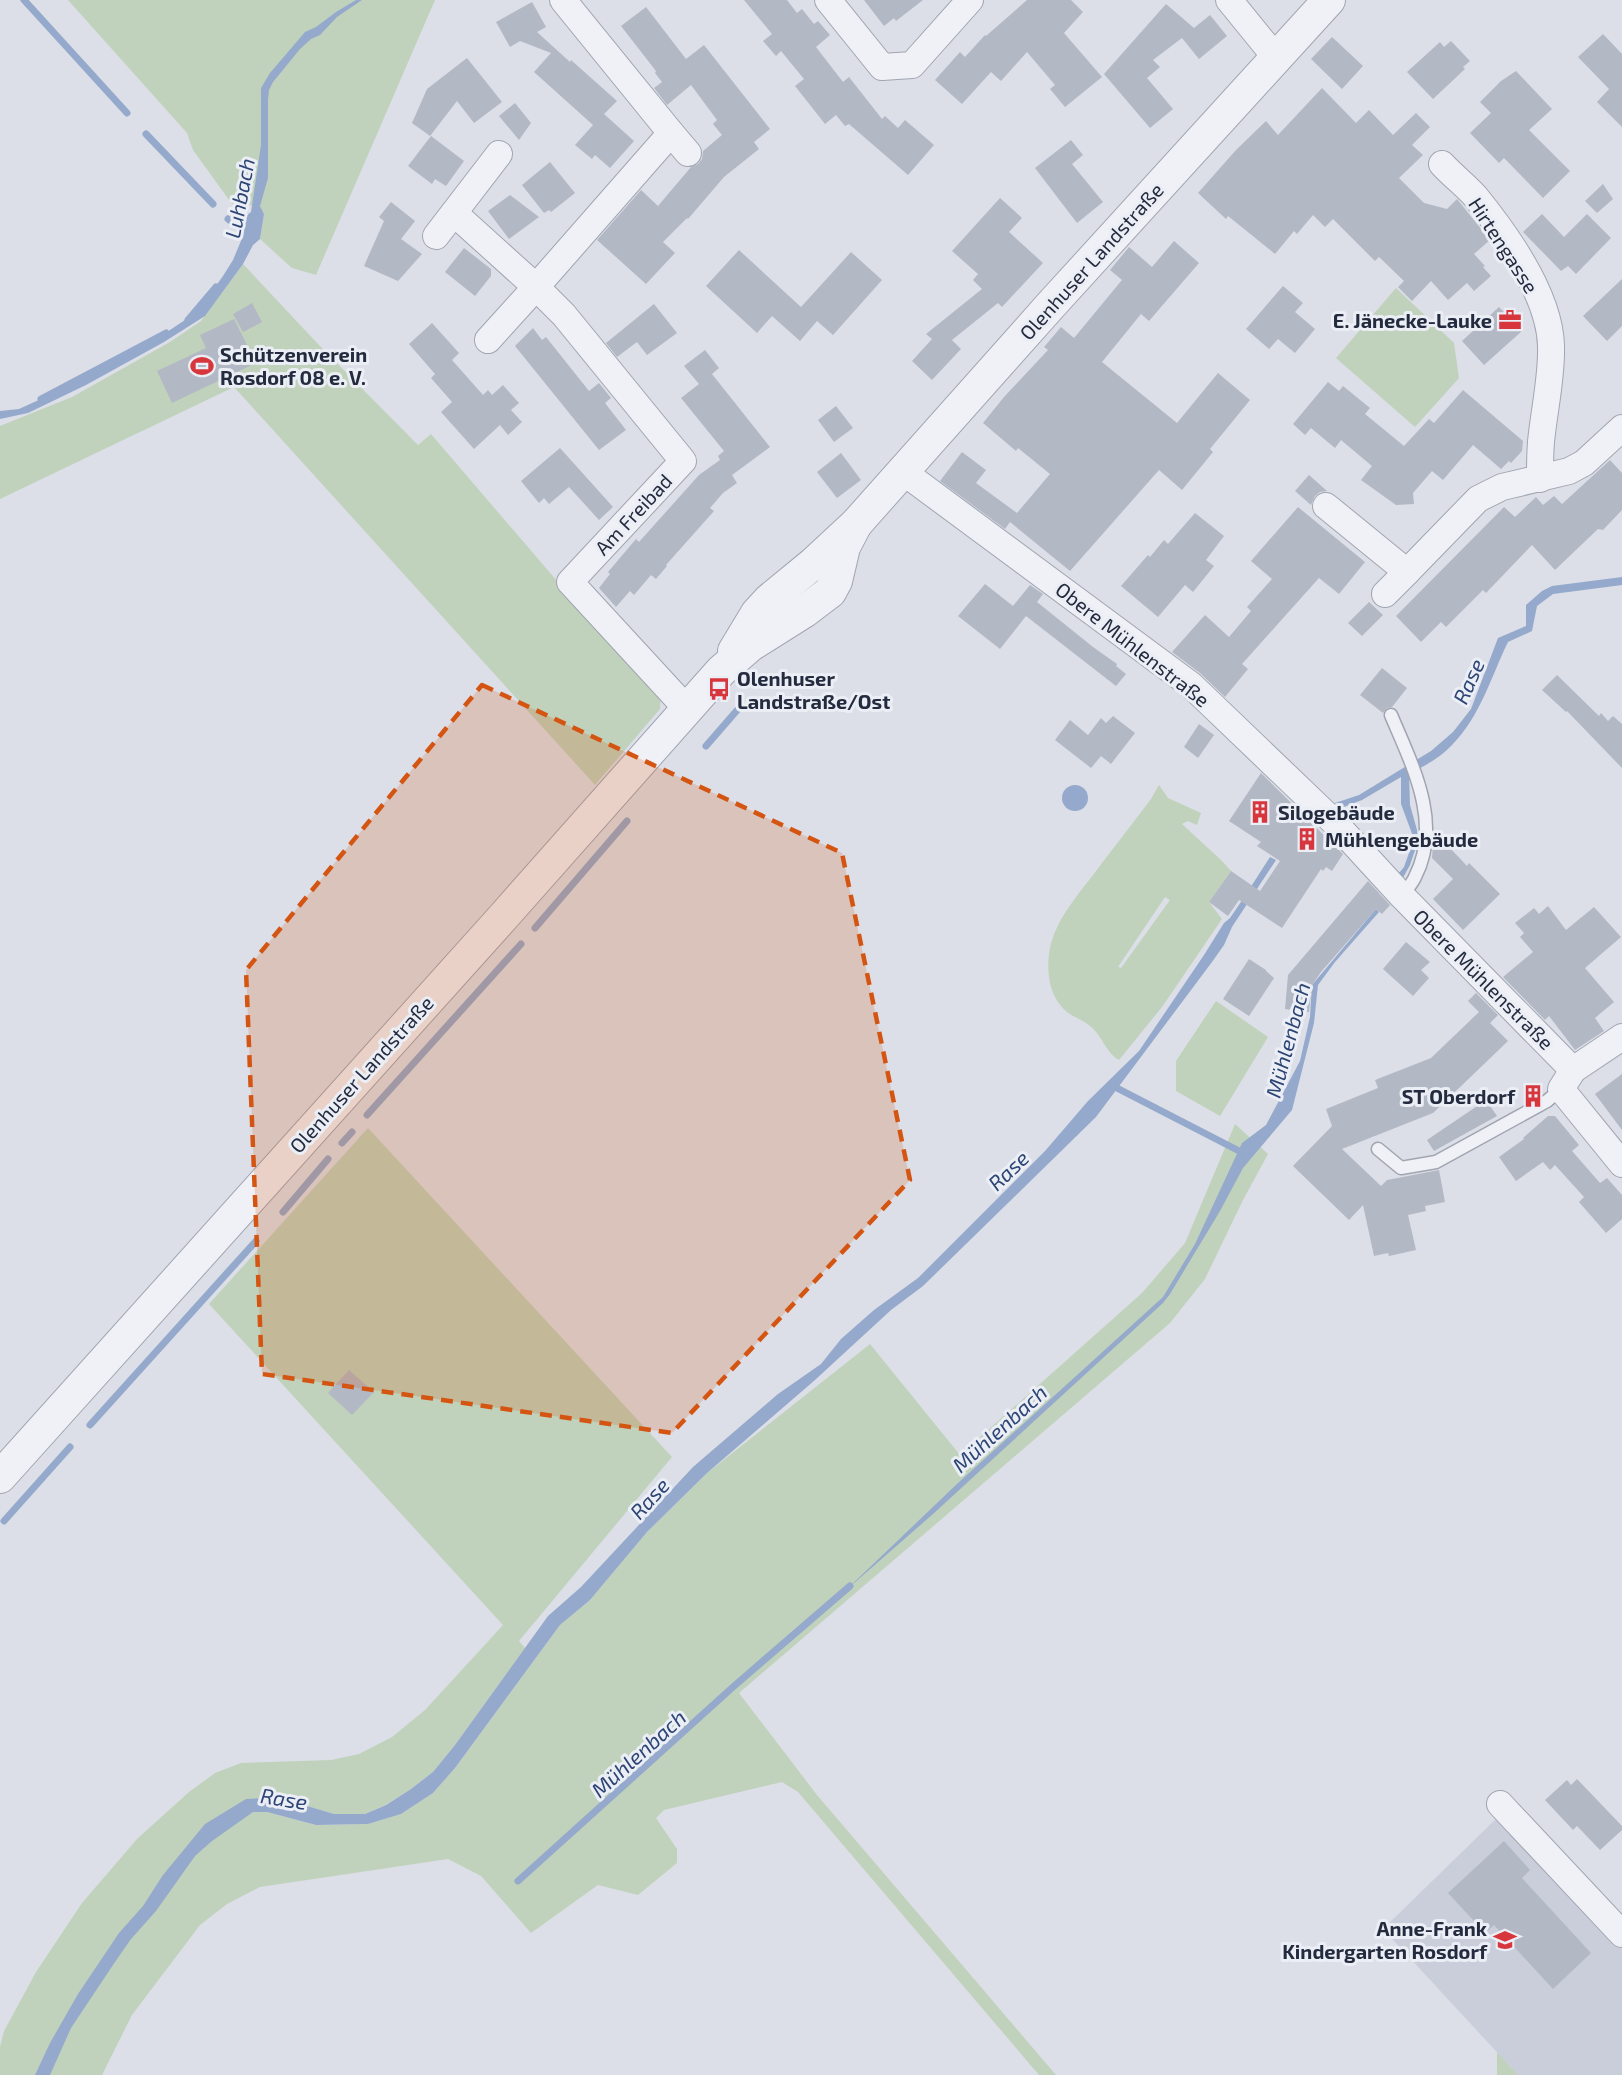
<svg xmlns="http://www.w3.org/2000/svg" width="1622" height="2075" viewBox="0 0 1622 2075" font-family="'Exo 2',sans-serif">
  <rect width="100%" height="100%" fill="#dcdfe7"/>
  <polygon fill="#caceda" points="1500,1815 1622,1945 1622,2075 1518,2075 1383,1929"/>
  <g fill="#c0d2bc" fill-rule="evenodd">
    <polygon points="68,0 435,0 316,275 292,268 260,239 264,214 260,206 232,204 193,150 187,133"/>
    <polygon points="243,264 318,344 418,445 431,434 557,581 661,693 660,709 595,785 234,387 0,499 0,426 72,397 170,342 201,321"/>
    <polygon points="1396,288 1454,343 1459,378 1415,427 1336,358"/>
    <path d="M 1159,785 L 1168,798 L 1201,813 L 1197,825 L 1188,821 L 1182,824 L 1222,861 L 1231,871 L 1209,902 L 1222,919 L 1162,1007 L 1119,1060 C 1105,1052 1103,1036 1090,1026 C 1078,1016 1069,1018 1058,1002 C 1045,983 1046,953 1055,932 C 1063,912 1080,892 1093,875 C 1112,850 1132,824 1151,799 ZM 1165,897 L 1170,900 L 1121,968 L 1118,967 Z"/>
    <polygon points="1216,1001 1268,1037 1220,1116 1176,1091 1176,1061"/>
    <polygon points="1235,1124 1268,1154 1243,1200 1205,1279 1170,1323 739,1693 817,1795 1056,2075 1039,2075 798,1792 782,1782 664,1810 656,1818 677,1849 677,1863 638,1895 598,1885 531,1933 481,1876 448,1859 260,1887 227,1904 200,1925 132,2015 102,2075 0,2075 0,2047 4,2031 36,1972 82,1903 137,1839 189,1792 215,1773 241,1763 331,1760 359,1754 392,1737 425,1710 503,1625 209,1304 368,1128 672,1457 519,1641 525,1648 455,1745 433,1772 411,1789 385,1805 365,1814 334,1814 287,1800 253,1812 267,1812 316,1825 368,1824 401,1814 433,1793 455,1768 560,1625 590,1600 647,1532 707,1473 870,1344 960,1455 1142,1293 1185,1243"/>
    <polygon points="1497,2052 1518,2075 1497,2075"/>
  </g>
  <g fill="#94a9cb">
    <polygon points="356,0 362,0 337,17 320,35 311,39 300,49 273,82 269,90 268,100 268,178 260,206 264,214 260,239 253,245 243,264 205,316 164,342 86,385 28,413 0,419 0,411 19,409 78,382 152,342 188,318 200,308 223,276 233,260 243,236 237,223 251,212 261,145 261,88 270,73 305,32 316,27 336,12"/>
    <path d="M 1622,577 L 1622,585 L 1553,594 L 1537,606 L 1532,631 L 1508,642 C 1491,677 1480,717 1452,745 C 1440,758 1424,766 1409,774 L 1410,805 L 1417,830 L 1418,841 L 1410,865 L 1399,885 L 1394,879 L 1404,867 L 1414,839 L 1401,804 L 1401,777 L 1362,800 L 1336,810 L 1332,804 L 1359,795 L 1431,751 L 1453,732 L 1471,709 L 1498,638 L 1526,626 L 1526,605 L 1542,591 L 1552,586 Z"/>
    <circle cx="1075" cy="798" r="13"/>
    <polygon points="1270,857 1276,860 1232,927 1224,945 1212,962 1096,1117 923,1286 891,1310 815,1380 707,1473 647,1532 590,1600 560,1625 455,1768 433,1793 401,1814 368,1824 316,1825 267,1812 253,1812 212,1841 195,1856 156,1911 131,1939 115,1962 71,2028 50,2075 35,2075 50,2043 78,1994 119,1933 143,1906 163,1875 205,1824 246,1799 266,1798 287,1800 334,1814 365,1814 386,1805 411,1789 433,1772 455,1745 548,1616 581,1587 693,1467 778,1394 821,1364 841,1339 874,1310 918,1278 1045,1151 1088,1101 1139,1051 1204,955 1224,923 1230,918 1243,899"/>
    <polygon points="1376,909 1379,912 1335,962 1318,985 1314,1023 1292,1110 1243,1168 1220,1211 1170,1294 1163,1303 933,1514 845,1591 958,1483 1163,1297 1195,1244 1242,1143 1266,1125 1300,1061 1310,1017 1312,985"/>
  </g>
  <g fill="none" stroke-linecap="round" stroke-linejoin="round">
    <g stroke="#94a9cb" stroke-width="7">
      <polyline points="24,0 127,113"/>
      <polyline points="146,134 213,204"/>
      <polyline points="228,219 246,231"/>
      <polyline points="188,320 216,287"/>
      <polyline points="41,399 166,333"/>
      <polyline points="706,746 739,708"/>
      <polyline points="535,928 627,821"/>
      <polyline points="1113,1086 1245,1154"/>
      <polyline points="367,1115 521,944"/>
      <polyline points="342,1143 352,1132"/>
      <polyline points="283,1212 328,1159"/>
      <polyline points="90,1425 256,1241"/>
      <polyline points="4,1521 70,1447"/>
      <polyline points="518,1881 733,1687 850,1586"/>
    </g>
  </g>
  <g fill="#b3b8c5">
    <polygon points="744,0 787,0 797,13 802,9 814,24 818,21 830,35 816,47 843,82 849,77 882,119 885,116 898,128 905,120 934,145 908,175 849,124 845,126 836,115 825,124 795,86 804,79 781,51 776,56 763,41 772,34"/>
    <polygon points="864,0 923,0 896,21 894,18 884,26"/>
    <polygon points="1027,0 1071,0 1083,12 1064,33 1102,77 1065,107 1050,89 1055,85 1027,52 1001,81 991,72 962,104 935,80 960,52 965,57 985,35 986,36"/>
    <polygon points="532,2 546,27 537,32 570,62 571,60 617,101 604,114 634,141 610,168 595,155 592,159 575,145 593,125 534,72 551,53 520,41 510,47 496,22"/>
    <polygon points="1166,4 1194,28 1210,15 1227,36 1199,59 1182,38 1153,60 1160,67 1147,78 1173,109 1150,128 1104,74"/>
    <polygon points="646,7 686,59 704,45 770,129 754,142 759,149 724,177 688,219 687,218 663,242 675,253 646,284 597,240 641,190 658,206 691,167 698,164 702,159 703,151 722,135 713,124 717,120 691,85 667,105 654,88 662,82 655,73 656,71 621,26"/>
    <polygon points="1603,34 1622,54 1622,127 1597,102 1609,89 1578,57"/>
    <polygon points="1332,37 1363,66 1342,89 1311,59"/>
    <polygon points="1451,41 1470,61 1463,67 1465,69 1433,99 1407,72 1440,42 1444,47"/>
    <polygon points="467,58 502,102 474,123 457,101 430,136 412,123 427,89"/>
    <polygon points="1516,71 1552,109 1529,130 1570,171 1543,198 1504,158 1499,163 1470,133 1491,113 1480,102 1501,81"/>
    <polygon points="1322,88 1356,123 1369,110 1393,135 1416,113 1430,127 1412,145 1423,155 1399,178 1424,203 1447,209 1457,199 1490,240 1474,254 1485,266 1483,267 1491,276 1474,291 1467,283 1448,300 1431,281 1412,301 1398,287 1404,281 1379,257 1375,261 1333,219 1325,227 1313,215 1297,234 1294,231 1275,254 1228,216 1226,219 1198,193 1236,150 1266,121 1278,135"/>
    <polygon points="515,103 531,123 519,140 499,116"/>
    <polygon points="431,136 464,161 446,186 435,179 432,184 408,166"/>
    <polygon points="1071,140 1083,155 1072,164 1103,202 1077,223 1035,168"/>
    <polygon points="550,162 575,193 551,212 549,210 544,213 522,185"/>
    <polygon points="1603,184 1613,199 1597,213 1585,201"/>
    <polygon points="510,195 539,217 509,239 488,211"/>
    <polygon points="1000,198 1022,218 1009,232 1043,263 1002,307 998,303 952,340 961,349 932,380 912,361 932,339 926,334 982,289 973,280 978,274 952,251"/>
    <polygon points="391,202 415,221 401,239 422,254 398,281 364,266 384,221 379,217"/>
    <polygon points="1542,214 1564,237 1587,214 1611,238 1576,274 1568,266 1561,271 1523,232"/>
    <polygon points="1174,241 1199,263 1149,321 1141,314 1102,362 1177,423 1218,373 1250,400 1210,449 1213,452 1182,490 1159,470 1070,571 1010,522 1005,529 940,481 962,452 986,470 976,483 1017,513 1050,474 1018,448 1016,451 983,423 1004,397 1048,350 1044,347 1061,327 1074,338 1122,280 1110,270 1129,247 1152,267"/>
    <polygon points="464,248 491,269 491,276 475,296 445,272"/>
    <polygon points="739,250 801,307 851,252 882,280 833,335 817,321 800,341 772,316 757,333 706,286"/>
    <polygon points="1622,279 1622,326 1607,341 1583,316"/>
    <polygon points="1283,286 1303,303 1295,312 1315,329 1295,353 1278,339 1269,349 1246,329"/>
    <polygon points="252,303 262,322 243,332 233,314"/>
    <polygon points="654,304 677,333 647,355 637,342 617,357 606,343"/>
    <polygon points="1499,307 1522,331 1484,365 1462,341"/>
    <polygon points="234,319 256,363 172,403 157,371 206,348 200,335"/>
    <polygon points="432,323 459,353 452,360 483,395 488,390 492,395 503,385 519,403 511,410 522,422 508,435 500,425 474,449 441,412 452,402 431,378 435,374 409,344"/>
    <polygon points="533,328 542,340 546,337 589,391 599,383 611,398 605,403 626,430 599,450 515,346"/>
    <polygon points="705,350 719,368 712,374 770,447 732,475 737,483 723,493 710,508 714,511 666,565 667,566 656,579 651,575 634,595 630,591 616,607 599,588 610,574 608,572 636,539 639,542 699,475 720,460 718,456 724,451 681,398 699,384 684,366"/>
    <polygon points="1328,382 1339,391 1343,386 1370,408 1365,414 1404,446 1429,419 1434,423 1463,390 1523,441 1522,451 1511,463 1509,461 1501,469 1473,445 1443,480 1432,471 1413,493 1414,504 1396,505 1361,480 1372,466 1341,440 1335,448 1311,428 1305,435 1293,424"/>
    <polygon points="836,406 853,428 834,442 818,420"/>
    <polygon points="560,448 613,507 599,520 569,487 549,504 544,498 539,503 521,481"/>
    <polygon points="841,453 861,480 837,498 817,472"/>
    <polygon points="1610,460 1622,473 1622,510 1603,530 1598,529 1555,570 1532,545 1486,593 1483,590 1446,627 1441,622 1421,642 1396,616 1504,507 1515,517 1536,497 1543,505 1554,496 1562,504"/>
    <polygon points="1309,475 1327,491 1320,492 1315,496 1311,505 1295,491"/>
    <polygon points="1298,507 1365,562 1339,594 1319,578 1242,664 1248,669 1225,697 1200,673 1172,652 1205,615 1229,637 1251,611 1247,607 1272,579 1251,561"/>
    <polygon points="1195,513 1224,536 1206,560 1214,566 1193,592 1185,585 1158,617 1121,586 1148,555 1150,557 1164,540 1168,544"/>
    <polygon points="985,584 1013,606 1030,585 1043,594 1037,602 1093,647 1117,664 1116,666 1126,674 1116,686 1026,616 1000,649 958,616"/>
    <polygon points="1369,602 1383,615 1362,636 1348,623"/>
    <polygon points="1382,668 1407,688 1392,707 1387,708 1383,713 1360,695"/>
    <polygon points="1557,675 1599,716 1601,713 1608,721 1613,716 1622,724 1622,768 1567,711 1566,712 1542,690"/>
    <polygon points="1113,716 1135,733 1111,764 1101,756 1091,768 1055,740 1070,720 1088,735 1101,718 1106,723"/>
    <polygon points="1199,724 1214,735 1198,758 1184,747"/>
    <polygon points="1261,773 1343,854 1332,871 1326,867 1323,871 1321,869 1282,928 1239,900 1228,916 1209,902 1231,871 1260,891 1280,861 1257,846 1261,842 1229,821"/>
    <polygon points="1434,831 1467,866 1469,863 1500,894 1463,930 1433,899 1453,879 1432,858"/>
    <polygon points="1368,881 1390,905 1382,914 1376,909 1321,972 1312,985 1309,1012 1285,1009 1288,975"/>
    <polygon points="1548,906 1566,930 1594,907 1621,937 1585,968 1614,1002 1595,1018 1604,1031 1575,1050 1549,1016 1545,1020 1503,977 1533,952 1520,937 1524,933 1515,923 1534,908 1539,914"/>
    <polygon points="1406,942 1430,962 1421,970 1429,978 1413,996 1383,969"/>
    <polygon points="1249,959 1266,970 1266,971 1274,978 1249,1016 1223,999"/>
    <polygon points="1476,993 1498,1015 1490,1023 1508,1041 1433,1113 1342,1149 1381,1186 1387,1180 1439,1170 1445,1202 1425,1206 1426,1211 1408,1215 1416,1250 1389,1256 1388,1253 1374,1256 1363,1205 1349,1220 1293,1166 1332,1126 1326,1109 1378,1088 1375,1080 1431,1058 1479,1012 1468,1001"/>
    <polygon points="1622,1074 1622,1130 1595,1094"/>
    <polygon points="1486,1100 1497,1116 1434,1151 1427,1140"/>
    <polygon points="1548,1116 1555,1116 1579,1145 1572,1151 1600,1183 1607,1178 1622,1195 1622,1219 1606,1233 1579,1202 1584,1197 1555,1165 1550,1170 1543,1162 1516,1181 1499,1157 1524,1139 1523,1138"/>
    <polygon points="349,1370 374,1392 352,1415 328,1393"/>
    <polygon points="1577,1779 1622,1826 1622,1830 1600,1850 1577,1826 1573,1830 1545,1800 1567,1780 1571,1785"/>
    <polygon points="1504,1841 1530,1870 1522,1878 1591,1953 1553,1989 1494,1925 1485,1933 1448,1893"/>
  </g>
  <g fill="none" stroke-linecap="round" stroke-linejoin="round">
    <g stroke="#a1a5b1" stroke-width="15">
      <g id="service">
        <path d="M 1391,715 C 1412,765 1443,823 1415,877 C 1412,884 1406,890 1402,896"/>
        <polyline points="1378,1149 1401,1168 1436,1162 1547,1101 1561,1089"/>
      </g>
    </g>
    <g stroke="#a1a5b1" stroke-width="28">
      <g id="minor">
        <polyline points="563,0 671,133 536,287 564,315 683,461 570,582 687,709"/>
        <polyline points="828,0 882,67 912,65 970,0"/>
        <polyline points="1229,0 1277,59"/>
        <polyline points="671,133 688,153"/>
        <path d="M 1442,164 C 1452,175 1465,185 1475,196 C 1506,234 1550,296 1551,346 C 1552,378 1544,410 1541,442 C 1540,454 1540,467 1540,479"/>
        <polyline points="454,213 536,287 488,340"/>
        <polyline points="436,236 499,154"/>
        <polyline points="902,471 1191,685 1335,823 1402,896 1573,1070"/>
        <polyline points="1326,506 1407,572 1478,499 1502,487 1569,471 1584,463 1622,428"/>
        <polyline points="1385,594 1407,572"/>
        <polyline points="1622,1037 1573,1070 1561,1089 1622,1164"/>
        <polyline points="1500,1804 1622,1934"/>
      </g>
    </g>
    <g stroke="#a1a5b1" stroke-width="34">
      <g id="tertiary">
        <polyline points="734,651 757,613 769,600 814,563 856,524 1050,306 1329,0"/>
        <polyline points="0,1477 504,916 721,671 751,645 805,611 830,592 836,581 844,547 856,524"/>
      </g>
    </g>
    <use href="#service" stroke="#eff1f6" stroke-width="12"/>
    <use href="#minor" stroke="#eff1f6" stroke-width="26"/>
    <use href="#tertiary" stroke="#eff1f6" stroke-width="32"/>
  </g>
  <path fill="#d45411" fill-opacity="0.2" stroke="#d45411" stroke-width="4.5" stroke-dasharray="12 8" stroke-linejoin="round" d="M 482,685 L 842,853 L 910,1180 L 672,1433 L 262,1374 L 246,970 Z"/>
  <defs>
    <g id="office-bare" transform="scale(1.8)"><path d="M-6-3h4V-5.5h4V-3h4V5H-6ZM-1-4.5V-3h2v-1.5ZM-6 0V1H6V0Z" fill="#d8363d" stroke="#ebeef5" stroke-width="2.5" paint-order="stroke"/></g>
    <g id="stadium-bare" transform="scale(1.8)"><path d="M0-5a6.5 5 0 1 0 0 10a6.5 5 0 1 0 0-10ZM-3.5-1.8h7v3.6h-7Z" fill="#d8363d" stroke="#ebeef5" stroke-width="2.5" paint-order="stroke"/></g>
    <g id="bus-bare" transform="scale(1.8)"><path d="M-5-6H5V4H4V6H2V4H-2V6H-4V4H-5ZM-3.5-4V0h7V-4ZM-3.5 1.2v1.5H-2V1.2ZM2 1.2v1.5H3.5V1.2Z" fill="#d8363d" stroke="#ebeef5" stroke-width="2.5" paint-order="stroke"/></g>
    <g id="building-bare" transform="scale(1.8)"><path d="M-4-6H4V6H1V3H-1V6H-4ZM-2.5-4.3h1.7v1.8h-1.7ZM.8-4.3h1.7v1.8H.8ZM-2.5-1h1.7V.8h-1.7ZM.8-1h1.7V.8H.8Z" fill="#d8363d" stroke="#ebeef5" stroke-width="2.5" paint-order="stroke"/></g>
    <g id="school-bare" transform="scale(1.8)"><path d="M0-5L7-2L0 1L-7-2ZM-4 1L0 2.5L4 1V4Q0 6-4 4Z" fill="#d8363d" stroke="#ebeef5" stroke-width="2.5" paint-order="stroke"/></g>
  </defs>
  <g fill-rule="evenodd">
    <use href="#office-bare" x="1510" y="320"/>
    <use href="#stadium-bare" x="202" y="366"/>
    <use href="#bus-bare" x="719" y="689"/>
    <use href="#building-bare" x="1260" y="812"/>
    <use href="#building-bare" x="1307" y="839"/>
    <use href="#building-bare" x="1533" y="1096"/>
    <use href="#school-bare" x="1505" y="1940"/>
  </g>
  <g text-anchor="middle" dominant-baseline="central" stroke-width="6" stroke-linejoin="round" paint-order="stroke">
    <g font-size="20" fill="#252b3f" stroke="#ebeef5">
      <text transform="translate(1504 245) rotate(57)">Hirtengasse</text>
      <text transform="translate(1091 261) rotate(-48)">Olenhuser Landstraße</text>
      <text transform="translate(633 514) rotate(-47)">Am Freibad</text>
      <text transform="translate(1133 644) rotate(38)">Obere Mühlenstraße</text>
      <text transform="translate(1484 979) rotate(45)">Obere Mühlenstraße</text>
      <text transform="translate(361 1074) rotate(-48)">Olenhuser Landstraße</text>
    </g>
    <g font-size="20" font-weight="bold" fill="#252b3f" stroke="#ebeef5" text-anchor="start">
      <text x="1492" y="320" text-anchor="end">E. Jänecke-Lauke</text>
      <text x="220" y="354">Schützenverein<tspan x="220" dy="23">Rosdorf 08 e. V.</tspan></text>
      <text x="737" y="678">Olenhuser<tspan x="737" dy="23">Landstraße/Ost</tspan></text>
      <text x="1278" y="812">Silogebäude</text>
      <text x="1325" y="839">Mühlengebäude</text>
      <text x="1515" y="1096" text-anchor="end">ST Oberdorf</text>
      <text x="1487" y="1928" text-anchor="end">Anne-Frank<tspan x="1487" dy="23">Kindergarten Rosdorf</tspan></text>
    </g>
    <g font-size="21" font-style="italic" fill="#2c4575" stroke="#ebeef5">
      <text transform="translate(239 198) rotate(-79)">Luhbach</text>
      <text transform="translate(1468 681) rotate(-66)">Rase</text>
      <text transform="translate(1287 1040) rotate(-75)">Mühlenbach</text>
      <text transform="translate(1008 1170) rotate(-44)">Rase</text>
      <text transform="translate(999 1428) rotate(-42)">Mühlenbach</text>
      <text transform="translate(649 1498) rotate(-48)">Rase</text>
      <text transform="translate(638 1753) rotate(-42)">Mühlenbach</text>
      <text transform="translate(284 1798) rotate(9)">Rase</text>
    </g>
  </g>
</svg>
